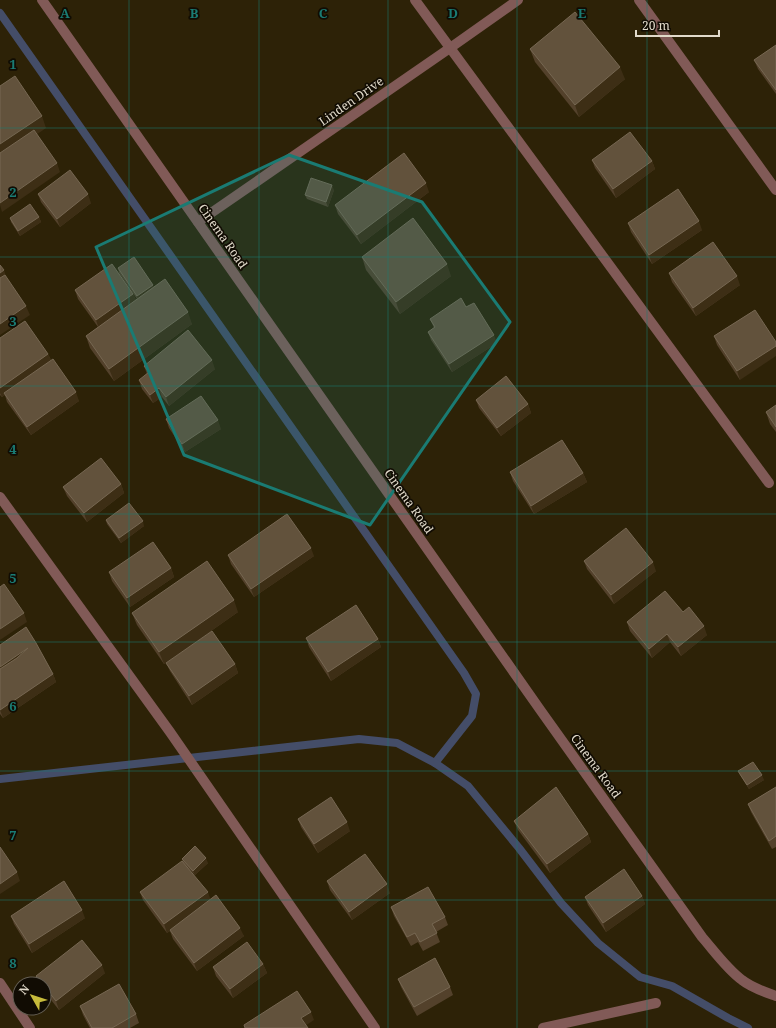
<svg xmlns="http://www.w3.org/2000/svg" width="776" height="1028" viewBox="0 0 776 1028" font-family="'Noto Serif',serif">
  <rect width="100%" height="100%" fill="#2d2207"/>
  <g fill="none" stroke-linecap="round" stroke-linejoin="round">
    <g stroke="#444d68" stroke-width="8">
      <polyline points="0,13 464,673 476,694 472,716 435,763"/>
      <polyline points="0,779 359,739 397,743 435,763 468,786 519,848 561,903 598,943 640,977 672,986 728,1018 748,1028"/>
    </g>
    <g stroke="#815a57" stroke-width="10">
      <path d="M 42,0 L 541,711 L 702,937 C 715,952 727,969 742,980 C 752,988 765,992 776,996"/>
      <polyline points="415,0 769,483"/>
      <polyline points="639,0 776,190"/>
      <polyline points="198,222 450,48 518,0"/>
      <polyline points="0,497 170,732 375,1028"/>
      <polyline points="0,983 30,1028"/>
      <polyline points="543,1028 656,1003"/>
    </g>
  </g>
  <g fill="#53412b">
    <polygon points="776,45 776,94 758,69 754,60"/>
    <polygon points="530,49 625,79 579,117 535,62"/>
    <polygon points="592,160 652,161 655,169 616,198 595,168"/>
    <polygon points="334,190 328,207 307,199 305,195"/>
    <polygon points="429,192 361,244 338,214 335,205"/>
    <polygon points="38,194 91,203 60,227 41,202"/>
    <polygon points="39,217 41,222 20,236 11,222 10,218"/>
    <polygon points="628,223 702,230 652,264 631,232"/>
    <polygon points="362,257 451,276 400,314 366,270"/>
    <polygon points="118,268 154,287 192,324 114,381 90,348 86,336 98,327 78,299 75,290 133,294 136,300 137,299 119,273"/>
    <polygon points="669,273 740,285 696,316 672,282"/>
    <polygon points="466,307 497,343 452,372 431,340 428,332 434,328 430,319"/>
    <polygon points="755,310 740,380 717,345 714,336"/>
    <polygon points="0,338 48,354 51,360 79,401 31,435 7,402 5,395 2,397 0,395"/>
    <polygon points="144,366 215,369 169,406 162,397 153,403 142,389 139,380 147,374"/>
    <polygon points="476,400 528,404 531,413 501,436 479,408"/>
    <polygon points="776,405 776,432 770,424 766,412"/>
    <polygon points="166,419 221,429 185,452 169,428"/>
    <polygon points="510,472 583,473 587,482 534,514 513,481"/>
    <polygon points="121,484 124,493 87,522 67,496 63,487"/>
    <polygon points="106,520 144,526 121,543 107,524"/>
    <polygon points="228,555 314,556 254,597 231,564"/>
    <polygon points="584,561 656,571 614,604 587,569"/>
    <polygon points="171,568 174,577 130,607 112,581 109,572"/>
    <polygon points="238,612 164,664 137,625 132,613"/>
    <polygon points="683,612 707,635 681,656 670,642 652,658 630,631 627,622"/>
    <polygon points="306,638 378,639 381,647 331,681 309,647"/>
    <polygon points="0,645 53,674 56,682 3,718 0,714"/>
    <polygon points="166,663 235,664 238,673 192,705 170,671"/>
    <polygon points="738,771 764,780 749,789 740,775"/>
    <polygon points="776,787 776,847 772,849 751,812 748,804"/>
    <polygon points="298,819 350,831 318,853 301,827"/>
    <polygon points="514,821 588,834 591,842 550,873 518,830"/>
    <polygon points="182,859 208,863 195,875 187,867 210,900 244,936 197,971 173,939 170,931 167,933 143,900 140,892 183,862"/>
    <polygon points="327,881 390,893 352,920 330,890"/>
    <polygon points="642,896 645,904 606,932 588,905 585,897"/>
    <polygon points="391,907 445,917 448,925 436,932 440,942 423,951 418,942 411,946 394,916"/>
    <polygon points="11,916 85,918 32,953 14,924"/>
    <polygon points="263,964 267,973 233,998 216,976 213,967"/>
    <polygon points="105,973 59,1010 44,991 44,984 39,984 36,976"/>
    <polygon points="398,979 450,987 453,995 417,1016 401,987"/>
    <polygon points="80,1006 136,1014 139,1023 130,1028 90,1028 83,1015"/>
  </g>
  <g fill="#3d2e15">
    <polygon points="620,67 625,79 579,117 575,105"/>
    <polygon points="42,116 46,128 0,160 0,144"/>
    <polygon points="652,161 655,169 616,198 613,189"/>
    <polygon points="57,163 60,172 2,212 0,205 0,203"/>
    <polygon points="426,183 429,192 361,244 357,235"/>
    <polygon points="332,185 334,190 328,207 326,202"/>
    <polygon points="88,194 91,203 60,227 57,219"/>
    <polygon points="39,217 41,222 20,236 18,231"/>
    <polygon points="699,221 702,230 652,264 649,255"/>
    <polygon points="447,264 451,276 400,314 396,302"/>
    <polygon points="4,270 7,279 0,283 0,273"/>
    <polygon points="737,276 740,285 696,316 693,308"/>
    <polygon points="153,285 154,289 138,301 137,296"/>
    <polygon points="133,294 137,302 99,329 96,320"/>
    <polygon points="26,306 30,315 0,335 0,324"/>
    <polygon points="188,312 192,324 114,381 109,369"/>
    <polygon points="494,335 497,343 452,372 449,364"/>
    <polygon points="776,346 776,356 740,380 737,371"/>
    <polygon points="48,354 52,362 4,393 5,395 2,397 0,393 0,388"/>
    <polygon points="212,360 215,369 169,406 166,397"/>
    <polygon points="159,388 162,397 153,403 150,395"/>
    <polygon points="76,392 79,401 31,435 27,427"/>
    <polygon points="528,404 531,413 501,436 497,428"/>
    <polygon points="218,420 221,429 185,452 182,444"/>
    <polygon points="583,473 587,482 534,514 531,506"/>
    <polygon points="121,484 124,493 87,522 84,513"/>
    <polygon points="143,521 144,526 121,543 119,538"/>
    <polygon points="311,548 314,556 254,597 251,589"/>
    <polygon points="653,562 656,571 614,604 611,595"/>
    <polygon points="171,568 174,577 130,607 127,598"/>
    <polygon points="234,600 238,612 164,664 159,652"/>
    <polygon points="24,613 27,622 0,640 0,629"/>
    <polygon points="704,626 707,635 681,656 678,647"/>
    <polygon points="667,634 670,642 652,658 649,649"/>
    <polygon points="378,639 381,647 331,681 328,672"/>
    <polygon points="28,648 0,673 0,667"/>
    <polygon points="235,664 238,673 192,705 189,696"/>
    <polygon points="53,674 56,682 3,718 0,710"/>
    <polygon points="762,775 764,780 749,789 747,785"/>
    <polygon points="347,822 350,831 318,853 314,844"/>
    <polygon points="588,834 591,842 550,873 547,864"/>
    <polygon points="206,858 208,863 195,875 193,871"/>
    <polygon points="17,872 20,881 0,894 0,884"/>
    <polygon points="387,884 390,893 352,920 349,912"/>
    <polygon points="208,892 211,901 167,933 164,924"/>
    <polygon points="642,896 645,904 606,932 603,923"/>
    <polygon points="82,910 85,918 32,953 29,944"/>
    <polygon points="240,928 244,936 197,971 194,963"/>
    <polygon points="263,964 267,973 233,998 230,989"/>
    <polygon points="102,965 105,973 59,1010 56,1001"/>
    <polygon points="311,1012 314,1020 305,1026 301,1018"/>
  </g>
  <g fill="#62523c" stroke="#766752">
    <polygon points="575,12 620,67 575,105 530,49"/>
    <polygon points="776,45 776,90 754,60"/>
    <polygon points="15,76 42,116 0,144 0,86"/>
    <polygon points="34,130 57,163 0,203 0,153"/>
    <polygon points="630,132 652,161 613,189 592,160"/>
    <polygon points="404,153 426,183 357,235 335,205"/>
    <polygon points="70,170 88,194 57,219 38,194"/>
    <polygon points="311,178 332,185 326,202 305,195"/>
    <polygon points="678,189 699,221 649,255 628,223"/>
    <polygon points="30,204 39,217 18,231 10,218"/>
    <polygon points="413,218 447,264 396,302 362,257"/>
    <polygon points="713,242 737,276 693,308 669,273"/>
    <polygon points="134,257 153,285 137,296 118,268"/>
    <polygon points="112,264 133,294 96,320 75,290"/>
    <polygon points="0,265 4,270 0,273"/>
    <polygon points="5,275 26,306 0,324 0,278"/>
    <polygon points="165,279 188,312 109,369 86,336"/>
    <polygon points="461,298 466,307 474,303 494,335 449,364 428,332 435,327 430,319"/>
    <polygon points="755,310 776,342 776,346 737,371 714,336"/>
    <polygon points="25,321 48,354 0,388 0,338"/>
    <polygon points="188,330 212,360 166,397 159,388 150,395 139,380 149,372 144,366"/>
    <polygon points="53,359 76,392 27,427 4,393"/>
    <polygon points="506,376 528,404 497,428 476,400"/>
    <polygon points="201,396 218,420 182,444 166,419"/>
    <polygon points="776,405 776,427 766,412"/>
    <polygon points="562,440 583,473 531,506 510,472"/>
    <polygon points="101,458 121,484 84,513 63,487"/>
    <polygon points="129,503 143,521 119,538 106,520"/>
    <polygon points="287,514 311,548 251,589 228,555"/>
    <polygon points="626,528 653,562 611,595 584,561"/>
    <polygon points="153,542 171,568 127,598 109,572"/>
    <polygon points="207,561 234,600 159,652 132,613"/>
    <polygon points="4,584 24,613 0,629 0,587"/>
    <polygon points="665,591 683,612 689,607 704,626 678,647 667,634 649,649 627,622"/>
    <polygon points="356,605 378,639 328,672 306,638"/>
    <polygon points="26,627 36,643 53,674 0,710 0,669 17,658 28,648 0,667 0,645"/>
    <polygon points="212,631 235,664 189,696 166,663"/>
    <polygon points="753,762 762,775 747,785 738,771"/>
    <polygon points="556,787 588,834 547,864 514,821"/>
    <polygon points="776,787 776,836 769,841 748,804"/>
    <polygon points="331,797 347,822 314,844 298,819"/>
    <polygon points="195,846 206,858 193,871 182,859"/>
    <polygon points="0,847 17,872 0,884"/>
    <polygon points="365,854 387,884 349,912 327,881"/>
    <polygon points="182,861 208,892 164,924 140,892"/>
    <polygon points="624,869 642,896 603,923 585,897"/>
    <polygon points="64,881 82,910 29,944 11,916"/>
    <polygon points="428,887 445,917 432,924 437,933 420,942 415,933 407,937 391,907"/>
    <polygon points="216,895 240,928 194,963 170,930"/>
    <polygon points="82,940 102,965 56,1001 44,986 44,984 43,984 36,976"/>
    <polygon points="247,942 263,964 230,989 213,967"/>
    <polygon points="435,958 450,987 414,1007 398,979"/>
    <polygon points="119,984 136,1014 112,1028 92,1028 80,1006"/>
    <polygon points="297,991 311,1012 301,1018 308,1028 245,1028 244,1025"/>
  </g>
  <path fill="#1a7b73" fill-opacity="0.2" stroke="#1a7b73" stroke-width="3" stroke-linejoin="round" d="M 289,155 L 422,202 L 510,322 L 370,525 L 184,455 L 96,247 Z"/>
  <path fill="none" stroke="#1a7b73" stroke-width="1" stroke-opacity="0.55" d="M 129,0 L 129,1028M 259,0 L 259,1028M 388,0 L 388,1028M 517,0 L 517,1028M 647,0 L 647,1028M 0,128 L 776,128M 0,257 L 776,257M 0,386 L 776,386M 0,514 L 776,514M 0,642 L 776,642M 0,771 L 776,771M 0,900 L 776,900"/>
  <g text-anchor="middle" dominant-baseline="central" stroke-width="3.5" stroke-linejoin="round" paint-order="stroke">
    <g font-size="12" fill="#e1daca" stroke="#110c03">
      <text transform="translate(351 101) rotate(-35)">Linden Drive</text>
      <text transform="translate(223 236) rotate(55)">Cinema Road</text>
      <text transform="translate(409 501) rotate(55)">Cinema Road</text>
      <text transform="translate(596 766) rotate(54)">Cinema Road</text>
    </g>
  </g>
  <g font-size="13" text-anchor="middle" font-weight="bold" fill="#1a7b73" stroke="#110c03" stroke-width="3.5" stroke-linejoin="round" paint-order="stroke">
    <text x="65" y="18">A</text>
    <text x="194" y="18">B</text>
    <text x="323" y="18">C</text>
    <text x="453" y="18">D</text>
    <text x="582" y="18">E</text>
    <text x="13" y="69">1</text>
    <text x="13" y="197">2</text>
    <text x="13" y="326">3</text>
    <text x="13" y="454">4</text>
    <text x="13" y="583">5</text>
    <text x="13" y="711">6</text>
    <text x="13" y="840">7</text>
    <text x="13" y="968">8</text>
  </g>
  <g transform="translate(32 996) rotate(309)"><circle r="19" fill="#110c03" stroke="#645e53"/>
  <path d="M0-3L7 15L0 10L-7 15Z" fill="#c7bb3b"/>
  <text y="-6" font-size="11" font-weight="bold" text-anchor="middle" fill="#e1daca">N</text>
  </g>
  <path d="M636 30v6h83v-6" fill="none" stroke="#e1daca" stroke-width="2"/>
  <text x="642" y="30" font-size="12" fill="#e1daca" stroke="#110c03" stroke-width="3" paint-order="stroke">20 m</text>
</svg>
